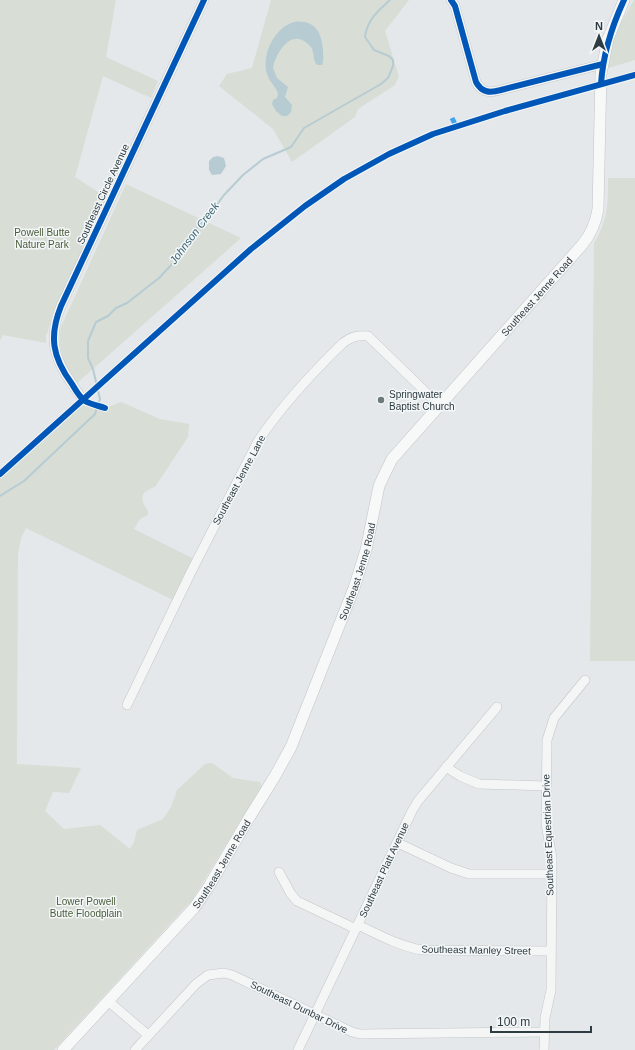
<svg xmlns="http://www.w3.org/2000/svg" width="635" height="1050" viewBox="0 0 635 1050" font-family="Helvetica,sans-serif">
  <rect width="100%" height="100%" fill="#e5e8ea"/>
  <g fill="#d8ddd6">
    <polygon points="0,0 116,0 106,57 158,81 151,98 103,76 75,177 106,197 53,313 47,334 46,334 46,343 3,335 0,341"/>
    <polygon points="271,0 409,0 385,31 399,76 395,85 358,109 355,117 292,162 273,129 219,86 227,74 252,68"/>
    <polygon points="634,0 635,0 635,60 608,68 614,39 621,23"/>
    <path d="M 608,178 L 635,178 L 635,661 L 590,661 L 594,243 C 608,221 608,203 608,178 Z"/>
    <path d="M 126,184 L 241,238 L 77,383 C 64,367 57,349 61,327 Z"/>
    <path d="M 121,402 L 160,419 L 189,424 L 188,437 L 155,487 C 139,492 140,499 148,511 L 148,515 L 140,519 L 134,529 L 194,559 L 173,600 L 26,528 L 21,538 L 18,554 L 17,764 L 81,768 L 69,793 L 53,792 L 45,811 L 64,829 L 100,825 L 130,849 L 134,842 L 137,830 L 163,819 L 171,807 L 177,790 L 205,764 L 212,763 L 233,778 L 260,782 L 262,786 L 192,900 L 54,1050 L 0,1050 L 0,476 L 82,403 L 84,403 L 106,412 L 108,407 Z"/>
  </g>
  <g fill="#b6ccd2">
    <path d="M 294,22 C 314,19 322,32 323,50 C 323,56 324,60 322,65 L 317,65 C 312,60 315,51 310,46 C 292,26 276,52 273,68 L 277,78 L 288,87 L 285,97 L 292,105 L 291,112 L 287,116 L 282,116 L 276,111 L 272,104 L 273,100 L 277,98 L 278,93 C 275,86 269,81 267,74 C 261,55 275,27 294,22 Z"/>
    <polygon points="218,156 224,158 226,166 221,174 212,175 209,170 209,161 213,157"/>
  </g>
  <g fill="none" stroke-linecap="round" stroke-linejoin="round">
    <path stroke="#b6ccd2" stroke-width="2" d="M 0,496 L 24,481 L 95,414 L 100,399 L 93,369 L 88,358 L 88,341 L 96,322 L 108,316 L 116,308 L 127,303 L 159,278 L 175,261 L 197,228 L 210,214 L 224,195 L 243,175 L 263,159 L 291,147 L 304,128 L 381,84 L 388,78 L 393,66 L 393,60 L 389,56 L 374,50 L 365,37 C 367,20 378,11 390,0"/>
    <g stroke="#c3c6c8" stroke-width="10">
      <g id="minor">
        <path d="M 451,0 L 455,6 L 476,82 C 482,93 490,93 501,90 L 603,64"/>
        <path d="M 81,397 C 58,364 45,346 61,306 L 204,0"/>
        <path d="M 127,705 L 191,572 L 258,441 C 281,407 313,372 343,343 C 351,337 357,335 368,336 L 439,405"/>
        <polyline points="446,767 460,776 479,784 546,786"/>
        <polyline points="398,843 451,868 469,874 551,874"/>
        <polyline points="279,872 291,894 297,901 356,929"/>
        <path d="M 358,925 C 379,935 399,946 422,950 L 551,951"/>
        <polyline points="108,1001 148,1035"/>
        <polyline points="135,1050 196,984 208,975 224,973 232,975 352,1032 360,1034 544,1032"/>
        <polyline points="298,1050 412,811 418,801 497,707"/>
        <polyline points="544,1050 545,1018 551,990 552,858 546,824 547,740 554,718 585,680"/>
      </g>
    </g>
    <g stroke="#c2c5c7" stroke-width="12">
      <g id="major">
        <path id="s1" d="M 63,1050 L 194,908 L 209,886 L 249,818 L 275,776 L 291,747 L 354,588 L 366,550 L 379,486 L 385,473 L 392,459 L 582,245 C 591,234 596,223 598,209 L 601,74 L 608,39 L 624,0"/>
      </g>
    </g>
    <use href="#minor" stroke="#f4f6f6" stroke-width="9"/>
    <use href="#major" stroke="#f7f8f8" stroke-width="11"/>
    <polyline stroke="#3ea4ec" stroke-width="5" stroke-dasharray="10 5" stroke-linecap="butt" points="452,118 456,126"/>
    <g stroke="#f4f7f8" stroke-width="8">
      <g id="cycleway">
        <path d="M 451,0 L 455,6 L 476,82 C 482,93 490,93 501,90 L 603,64"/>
        <path d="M 601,84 C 603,54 611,28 624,0"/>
        <path d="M 105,408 C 99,406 90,404 85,401 C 79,397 75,389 72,384 C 52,357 49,336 61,306 L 204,0"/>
        <polyline points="0,474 251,249 305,206 344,179 389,154 433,134 505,111 635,75"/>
      </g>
    </g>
    <use href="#cycleway" stroke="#0057b8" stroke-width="6"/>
  </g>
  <circle fill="#6d787d" stroke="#f4f7f8" stroke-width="1.5" cx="381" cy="400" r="4"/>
  <g text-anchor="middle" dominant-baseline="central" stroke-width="3" stroke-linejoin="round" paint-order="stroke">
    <g font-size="10" fill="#2d3b42" stroke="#f4f7f8">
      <text transform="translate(103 194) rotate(-65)">Southeast Circle Avenue</text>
      <text stroke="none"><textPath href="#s1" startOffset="905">Southeast Jenne Road</textPath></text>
      <text transform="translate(239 480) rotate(-62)">Southeast Jenne Lane</text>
      <text stroke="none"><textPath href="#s1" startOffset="569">Southeast Jenne Road</textPath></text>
      <text transform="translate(548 835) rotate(-92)">Southeast Equestrian Drive</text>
      <text stroke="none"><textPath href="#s1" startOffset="245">Southeast Jenne Road</textPath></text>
      <text transform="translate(384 870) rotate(-65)">Southeast Platt Avenue</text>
      <text transform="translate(476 950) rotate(1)">Southeast Manley Street</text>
      <text transform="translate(299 1007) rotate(26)">Southeast Dunbar Drive</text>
    </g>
    <g font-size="10" fill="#4b5d3b" stroke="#f4f7f8">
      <text x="42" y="232">Powell Butte<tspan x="42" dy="12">Nature Park</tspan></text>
      <text x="86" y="901">Lower Powell<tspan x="86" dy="12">Butte Floodplain</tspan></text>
    </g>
    <g font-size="10" fill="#2d3b42" stroke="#f4f7f8" text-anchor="start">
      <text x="389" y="394">Springwater<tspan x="389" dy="12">Baptist Church</tspan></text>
    </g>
    <g font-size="11" font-style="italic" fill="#396473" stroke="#f4f7f8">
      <text transform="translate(194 233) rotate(-53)">Johnson Creek</text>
    </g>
  </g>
  <g transform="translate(599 36)" stroke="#f4f7f8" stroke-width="3" paint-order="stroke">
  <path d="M0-3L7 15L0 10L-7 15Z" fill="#2d3b42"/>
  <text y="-6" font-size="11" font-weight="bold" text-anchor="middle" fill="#2d3b42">N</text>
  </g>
  <path d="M491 1026v6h100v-6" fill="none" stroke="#2d3b42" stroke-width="2"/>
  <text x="497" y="1026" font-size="12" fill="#2d3b42" stroke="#f4f7f8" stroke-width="3" paint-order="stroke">100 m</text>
</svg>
